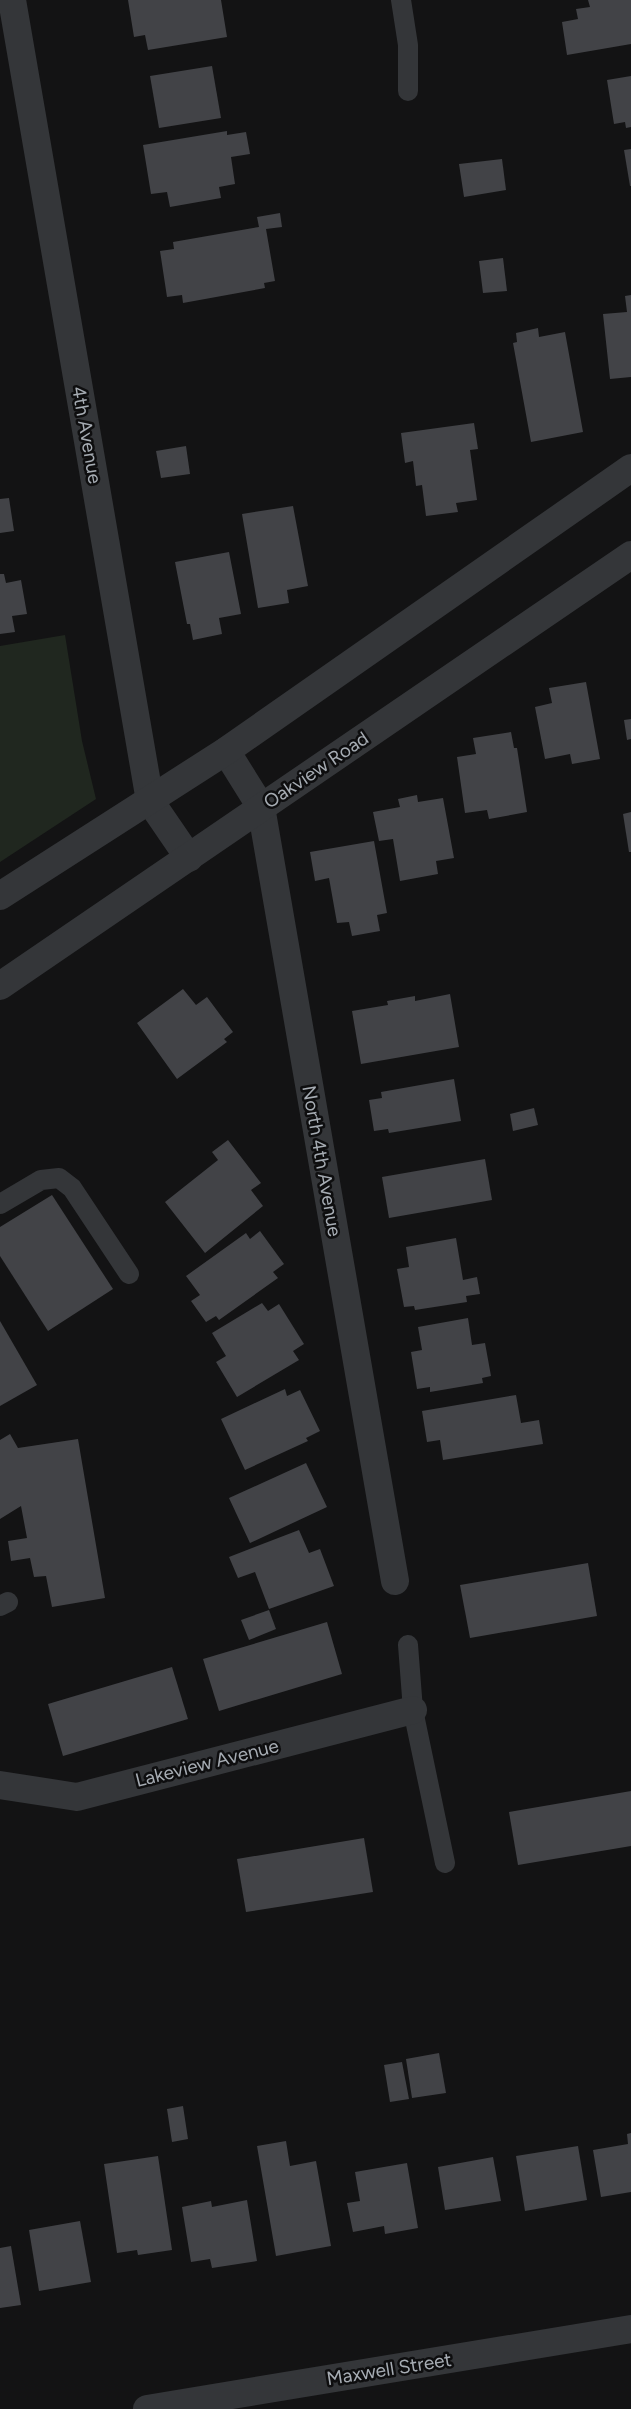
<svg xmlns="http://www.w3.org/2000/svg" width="631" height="2409" viewBox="0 0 631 2409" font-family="Figtree,sans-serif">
  <rect width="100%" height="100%" fill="#131314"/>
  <polygon fill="#20271f" points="65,635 82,741 96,799 0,862 0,646"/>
  <g fill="#424347">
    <polygon points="128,0 221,0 227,37 148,50 145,35 134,37"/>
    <polygon points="588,0 631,0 631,44 567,55 562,22 578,19 576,9 590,7"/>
    <polygon points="212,66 221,118 159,128 150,76"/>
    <polygon points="631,76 631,127 626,128 625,122 614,124 607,80"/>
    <polygon points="227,131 227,135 246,132 250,154 231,157 235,184 219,187 221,198 170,207 167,192 151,194 143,145"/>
    <polygon points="631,149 631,186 630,186 624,150"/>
    <polygon points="502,159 506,190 464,197 459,164"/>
    <polygon points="280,213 282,227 266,229 275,281 264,283 265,288 183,303 182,295 167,297 160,251 174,249 173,242 259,227 257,217"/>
    <polygon points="503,258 507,291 483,293 479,261"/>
    <polygon points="631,295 631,377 610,379 603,314 627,312 625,296"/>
    <polygon points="538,328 539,337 565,332 583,432 531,442 513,343 517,342 516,333"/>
    <polygon points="474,423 478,449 470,450 477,500 456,503 458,512 426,516 422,485 416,486 413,461 405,463 401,433"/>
    <polygon points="186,446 190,474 161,478 156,451"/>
    <polygon points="9,498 14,531 0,533 0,499"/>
    <polygon points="293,506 308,586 287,590 289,603 258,608 242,514"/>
    <polygon points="229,552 241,614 219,618 222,634 193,640 190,624 187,624 175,562"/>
    <polygon points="0,574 4,574 6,583 21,580 27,614 12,616 15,632 0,634"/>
    <polygon points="586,682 600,759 572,764 570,754 545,759 535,707 552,703 549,688"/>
    <polygon points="631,719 631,739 627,740 624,720"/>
    <polygon points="511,732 514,748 517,748 527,812 489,819 487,810 465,813 457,757 476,754 473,738"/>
    <polygon points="417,795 418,802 443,798 454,858 436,861 438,874 400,881 393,839 379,841 373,812 400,807 398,799"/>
    <polygon points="631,812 631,852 629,852 623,814"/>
    <polygon points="374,841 387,913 377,915 380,931 352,936 349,922 337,923 329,878 315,881 310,852"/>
    <polygon points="183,989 196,1005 207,997 233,1032 224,1039 227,1042 177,1079 137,1023"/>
    <polygon points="450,994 459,1047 361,1064 352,1011 388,1005 387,1001 415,996 415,1001"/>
    <polygon points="454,1079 461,1121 389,1133 388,1129 374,1131 369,1100 382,1098 381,1092"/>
    <polygon points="534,1108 538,1125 513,1131 510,1114"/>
    <polygon points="228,1140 261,1183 251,1190 263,1206 205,1253 165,1202 218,1160 212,1152"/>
    <polygon points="485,1159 492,1200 389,1218 382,1177"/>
    <polygon points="52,1195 113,1289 48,1331 0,1256 0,1227"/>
    <polygon points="260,1231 284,1264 273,1272 278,1278 219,1320 216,1316 206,1322 191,1301 200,1295 186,1276 246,1233 250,1239"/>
    <polygon points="456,1238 463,1280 477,1277 480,1294 466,1296 467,1302 415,1310 414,1306 404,1307 397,1269 409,1267 406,1247"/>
    <polygon points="262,1303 268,1311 279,1304 304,1344 293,1351 299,1360 237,1397 216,1362 226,1356 212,1333"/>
    <polygon points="468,1318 472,1345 485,1343 491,1376 482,1378 483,1383 430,1392 430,1387 417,1389 411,1352 422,1350 418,1327"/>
    <polygon points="0,1321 37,1385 0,1406"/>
    <polygon points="285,1389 287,1396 300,1390 320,1431 306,1438 308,1441 245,1470 221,1419"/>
    <polygon points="516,1395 521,1423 539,1420 543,1444 443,1460 440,1440 427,1442 422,1411"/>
    <polygon points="10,1434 18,1448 78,1439 105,1598 52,1607 46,1576 34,1577 30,1558 11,1561 8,1541 27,1538 21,1506 0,1519 0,1440"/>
    <polygon points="306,1463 327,1507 250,1543 229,1498"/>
    <polygon points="299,1530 309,1553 320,1549 334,1586 269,1609 255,1572 238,1578 229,1557"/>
    <polygon points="588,1563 597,1616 470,1638 460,1585"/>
    <polygon points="269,1610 276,1629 249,1640 241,1620"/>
    <polygon points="327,1622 342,1674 219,1711 203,1659"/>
    <polygon points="172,1667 188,1719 63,1756 48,1704"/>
    <polygon points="631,1791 631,1846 518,1865 509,1812"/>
    <polygon points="364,1838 373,1892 246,1912 237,1859"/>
    <polygon points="439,2053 446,2093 412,2098 406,2059"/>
    <polygon points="402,2062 409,2099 390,2102 384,2065"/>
    <polygon points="183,2106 188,2139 172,2142 167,2109"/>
    <polygon points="631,2133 631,2192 601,2197 593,2150 628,2144 627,2134"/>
    <polygon points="286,2141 290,2166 316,2161 331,2246 276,2256 257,2146"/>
    <polygon points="578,2146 587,2200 525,2211 516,2156"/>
    <polygon points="158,2156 172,2250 138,2255 137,2250 117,2253 104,2164"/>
    <polygon points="493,2157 501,2201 445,2210 438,2167"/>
    <polygon points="407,2163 418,2228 385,2234 384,2226 353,2232 347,2203 360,2201 355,2172"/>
    <polygon points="247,2200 257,2261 212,2268 210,2259 191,2262 182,2207 211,2201 212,2207"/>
    <polygon points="80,2221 91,2282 39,2291 29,2230"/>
    <polygon points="11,2246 21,2305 0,2308 0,2248"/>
  </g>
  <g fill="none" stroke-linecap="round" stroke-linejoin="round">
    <g stroke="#343639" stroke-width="20">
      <polyline points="401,0 408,45 408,91"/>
      <polyline points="0,1204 41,1180 59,1178 72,1188 129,1274"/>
      <polyline points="0,1606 8,1602"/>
      <polyline points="408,1645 413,1710 445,1863"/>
    </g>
    <g stroke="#343639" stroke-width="28">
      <polyline points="12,0 150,801 189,858"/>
      <polyline points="226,751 261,807 395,1581"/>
      <polyline points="0,896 226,751 631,468"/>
      <polyline points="0,986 631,555"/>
      <polyline points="0,1785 77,1797 413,1710"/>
      <polyline points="147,2409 631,2329"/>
    </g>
  </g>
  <g text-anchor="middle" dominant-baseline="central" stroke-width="5" stroke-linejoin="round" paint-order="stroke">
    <g font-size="19" fill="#a6acb3" stroke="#0e0e0f">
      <text transform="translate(87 435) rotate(80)">4th Avenue</text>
      <text transform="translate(316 770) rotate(-34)">Oakview Road</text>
      <text transform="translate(322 1161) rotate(80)">North 4th Avenue</text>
      <text transform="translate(207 1763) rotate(-14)">Lakeview Avenue</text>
      <text transform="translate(389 2369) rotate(-9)">Maxwell Street</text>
    </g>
  </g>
</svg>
